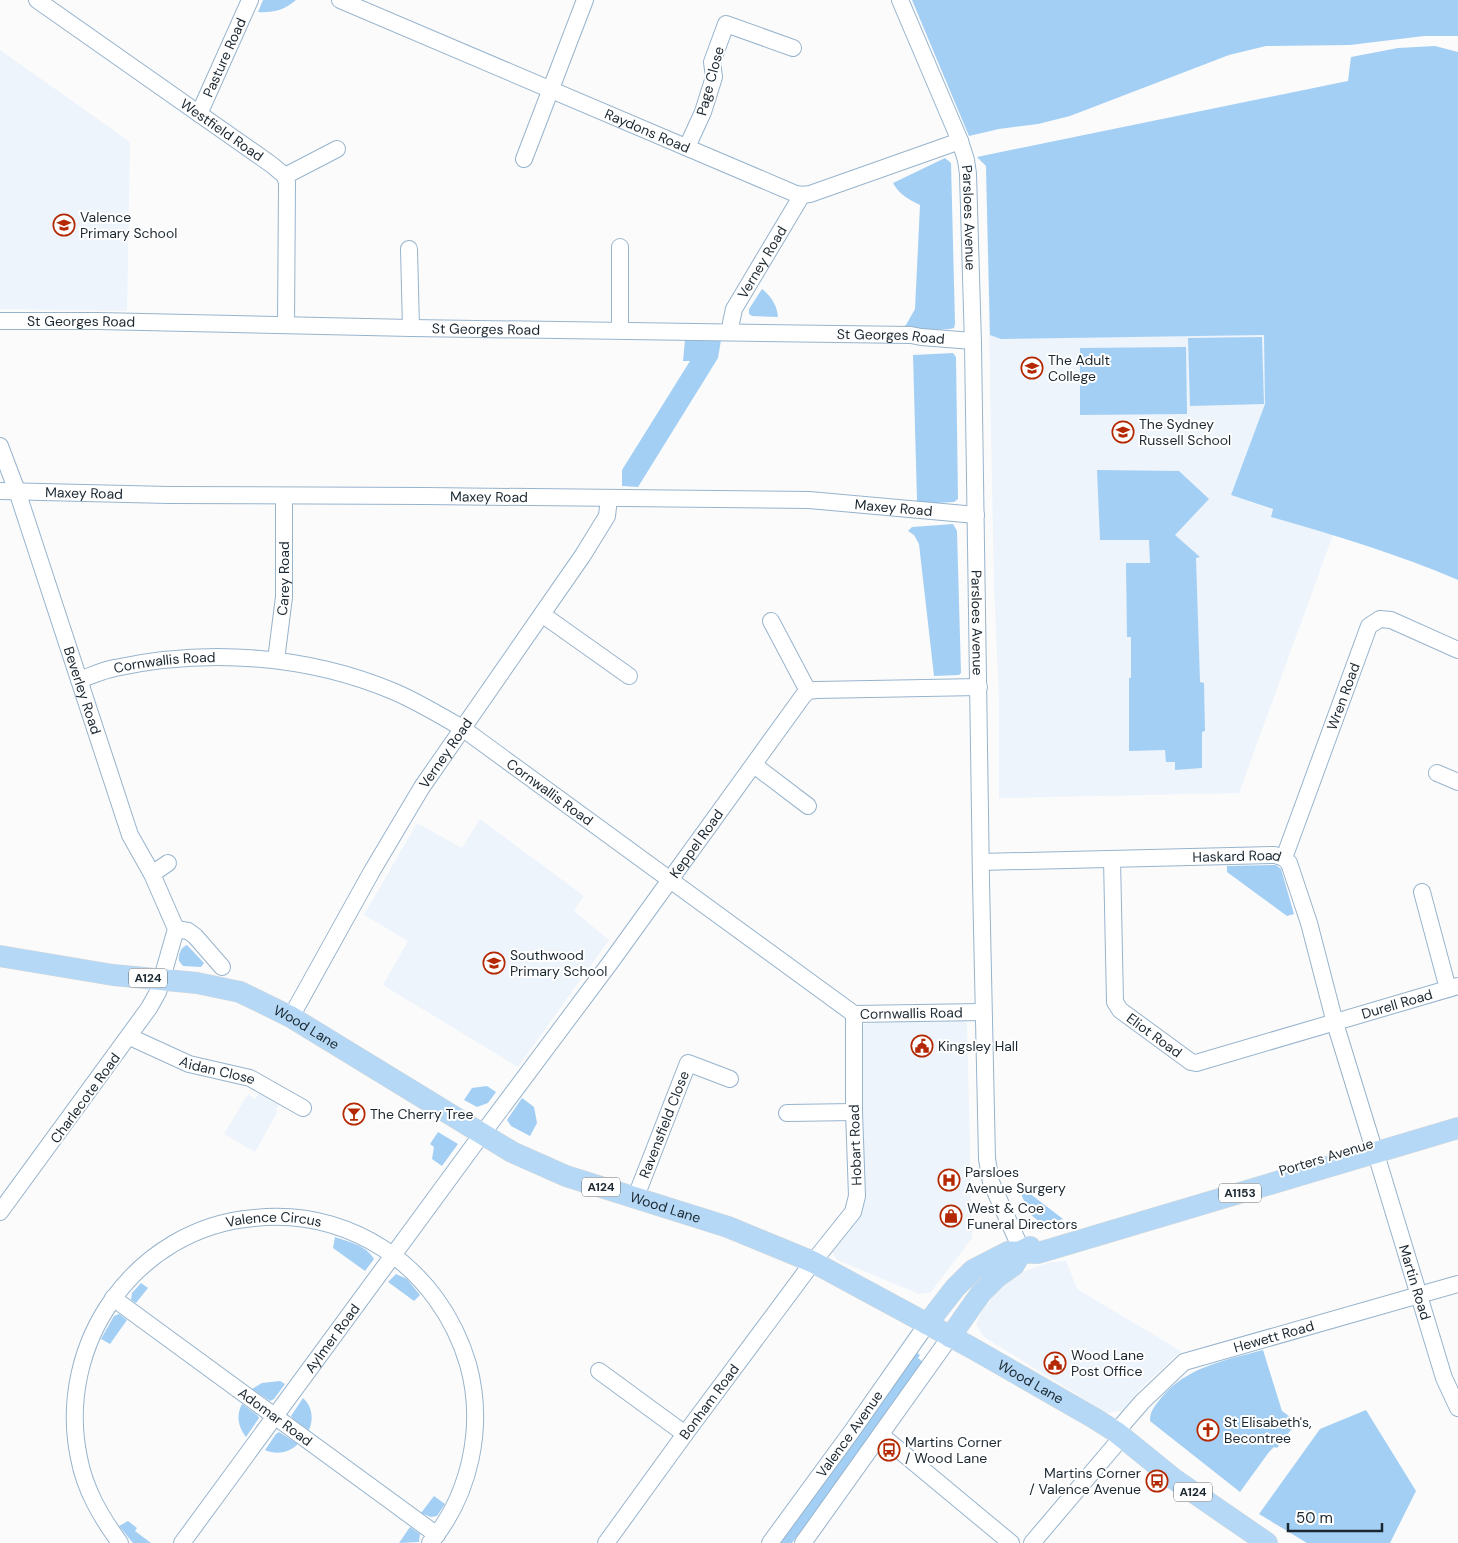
<svg xmlns="http://www.w3.org/2000/svg" width="1458" height="1543" viewBox="0 0 1458 1543" font-family="'DM Sans',sans-serif">
  <rect width="100%" height="100%" fill="#fbfbfb"/>
  <g fill="#edf4fb">
    <polygon points="0,50 130,142 127,311 0,309"/>
    <polygon points="1390,72 1231,495 1273,510 1271,517 1333,535 1239,793 999,798 999,698 994,587 986,166 977,157"/>
    <polygon points="480,819 584,896 574,911 609,940 518,1067 383,985 408,941 364,915 417,823 462,848"/>
    <polygon points="963,1021 967,1022 972,1238 931,1292 919,1294 837,1260 831,1251 860,1204 863,1026 868,1023"/>
    <polygon points="260,1092 280,1103 276,1110 278,1111 255,1152 224,1134 248,1094 255,1099"/>
    <polygon points="1066,1261 1077,1289 1181,1351 1143,1386 1123,1410 1107,1413 984,1337 976,1325 982,1311 1008,1277 1051,1262"/>
  </g>
  <g fill="#a3cff4">
    <path d="M 263,0 L 296,0 C 285,10 272,13 258,12 Z"/>
    <polygon points="912,0 1458,0 1458,36 1424,36 1350,45 1266,46 1229,55 1070,116 1038,124 999,129 969,136"/>
    <path d="M 1435,46 L 1458,52 L 1458,580 C 1398,554 1334,535 1271,517 L 1273,509 L 1231,495 L 1265,404 L 1264,335 L 1001,339 L 990,335 L 986,166 L 977,157 L 1348,81 L 1351,57 L 1398,48 Z"/>
    <path d="M 945,158 L 951,163 L 955,324 L 954,328 L 950,329 L 901,332 L 900,328 L 906,325 L 915,309 L 920,205 C 908,199 900,195 893,183 Z"/>
    <path d="M 762,289 C 771,296 777,305 778,317 L 752,316 L 749,314 L 749,309 Z"/>
    <polygon points="1262,337 1264,404 1190,406 1188,338"/>
    <polygon points="685,340 721,340 718,358 638,487 622,486 622,470 690,361 683,361"/>
    <polygon points="1186,347 1187,414 1080,415 1080,348"/>
    <polygon points="953,353 956,357 958,499 954,502 915,504 917,500 913,355"/>
    <polygon points="1097,470 1179,471 1209,499 1175,535 1200,557 1196,558 1200,682 1204,683 1205,731 1202,732 1202,768 1175,770 1175,762 1166,762 1165,750 1129,751 1129,678 1131,678 1131,637 1127,637 1126,563 1150,563 1149,540 1100,540"/>
    <polygon points="953,524 957,531 961,673 959,675 934,676 919,544 914,535 908,531 912,527"/>
    <polygon points="1276,865 1281,869 1294,914 1287,916 1227,872 1227,866"/>
    <path d="M 187,945 L 204,963 L 201,967 L 183,966 L 179,961 C 178,955 181,947 187,945 Z"/>
    <polygon points="487,1086 496,1092 488,1103 477,1107 464,1100 472,1088"/>
    <polygon points="522,1098 534,1107 537,1123 530,1136 511,1126 507,1120"/>
    <polygon points="438,1132 458,1144 442,1166 432,1159 434,1147 430,1144"/>
    <polygon points="1016,1183 1063,1219 1043,1225 1030,1214"/>
    <path d="M 335,1237 C 349,1242 366,1245 374,1259 L 365,1271 L 333,1248 Z"/>
    <polygon points="396,1274 407,1279 420,1295 414,1301 388,1282"/>
    <polygon points="141,1283 148,1288 136,1303 131,1300 132,1293"/>
    <polygon points="119,1314 127,1320 110,1344 101,1339 114,1316"/>
    <path d="M 1263,1350 L 1282,1411 L 1297,1422 L 1277,1448 L 1274,1447 L 1269,1452 L 1240,1492 L 1150,1421 C 1150,1410 1155,1406 1161,1398 C 1186,1367 1226,1360 1263,1350 Z"/>
    <polygon points="914,1351 920,1355 918,1358 924,1363 792,1543 774,1543"/>
    <polygon points="280,1381 285,1384 274,1399 270,1401 252,1389 262,1383"/>
    <path d="M 303,1398 C 312,1406 314,1419 309,1430 L 294,1420 L 291,1416 Z"/>
    <path d="M 242,1404 L 257,1415 L 259,1418 L 246,1437 C 238,1427 236,1415 242,1404 Z"/>
    <polygon points="1366,1410 1416,1491 1390,1543 1307,1543 1259,1514 1320,1429"/>
    <path d="M 279,1432 L 298,1444 C 289,1453 276,1455 265,1450 L 276,1434 Z"/>
    <polygon points="434,1496 445,1504 437,1516 431,1517 421,1513"/>
    <polygon points="128,1521 137,1528 135,1531 151,1543 133,1543 119,1526"/>
    <polygon points="410,1527 420,1534 419,1542 399,1543"/>
  </g>
  <g fill="none" stroke-linecap="round" stroke-linejoin="round">
    <g stroke="#97b4cd" stroke-width="18">
      <g id="minor">
        <path id="s1" d="M 37,0 L 272,165 L 285,176 L 287,183 L 286,325"/>
        <path id="s2" d="M 340,0 L 796,194 L 802,195 L 810,194 L 960,141"/>
        <path id="s3" d="M 900,0 L 960,141 L 966,160 L 968,174 L 973,344 L 981,881 L 987,1159 L 991,1182 L 1022,1251"/>
        <path id="s4" d="M 199,114 L 250,0"/>
        <polyline points="687,147 703,112 714,77 712,62 726,24 793,48"/>
        <polyline points="524,159 585,0"/>
        <polyline points="285,176 337,149"/>
        <polyline points="409,249 411,328"/>
        <path id="s5" d="M 0,321 L 98,321 L 411,328 L 911,335 L 921,337 L 973,341"/>
        <polyline points="620,330 620,247"/>
        <path id="s6" d="M 730,332 L 731,323 L 734,309 L 802,195"/>
        <path id="s7" d="M 0,446 L 17,491 L 130,835 L 152,874 L 176,929 L 158,992 L 149,1008 L 0,1212"/>
        <path id="s8" d="M 0,491 L 169,495 L 425,496 L 809,500 L 976,515"/>
        <polyline points="543,615 629,676"/>
        <polyline points="771,621 808,691"/>
        <path id="s9" d="M 276,660 L 284,597 L 284,496"/>
        <path id="s10" d="M 79,680 C 91,676 103,670 115,668 C 207,648 308,655 395,692 C 418,702 440,715 462,728 L 854,1014 L 983,1012"/>
        <polyline points="754,765 808,806"/>
        <polyline points="1437,773 1458,782"/>
        <path id="s11" d="M 1284,858 L 1369,626 L 1380,619 L 1391,620 L 1458,650"/>
        <path id="s12" d="M 1112,859 L 1115,1002 L 1120,1010 L 1191,1062 L 1196,1063 L 1458,986"/>
        <path id="s13" d="M 981,862 L 1275,855 L 1284,858 L 1289,863 L 1309,923 L 1335,1023 L 1372,1143"/>
        <polyline points="152,874 168,863"/>
        <polyline points="1422,892 1448,989"/>
        <polyline points="176,929 188,931 195,936 222,967"/>
        <path id="s14" d="M 291,1017 L 372,871 L 422,787 L 583,555 L 607,516 L 609,498"/>
        <path id="s15" d="M 130,1037 L 189,1064 L 250,1078 L 303,1108"/>
        <polyline points="787,1113 854,1112"/>
        <path id="s16" d="M 1376,1154 L 1444,1378 L 1458,1408"/>
        <path id="s17" d="M 635,1199 L 688,1063 L 730,1079"/>
        <path id="s18" d="M 113,1298 L 437,1535"/>
        <polyline points="599,1371 685,1434"/>
        <path id="s19" d="M 1116,1432 L 1142,1402 L 1184,1362 L 1458,1284"/>
        <polyline points="881,1435 1011,1543"/>
        <path id="s20" d="M 120,1543 C 101,1517 85,1490 79,1458 C 55,1343 136,1228 254,1218 C 301,1213 345,1224 384,1249 C 425,1276 454,1317 468,1364 C 485,1425 471,1494 430,1543"/>
        <path id="s21" d="M 182,1543 L 471,1149 L 610,963 L 803,696 L 808,691 L 816,690 L 979,687"/>
        <path id="s22" d="M 606,1543 L 685,1434 L 813,1262 L 853,1212 L 857,1196 L 854,1112 L 854,1014"/>
        <path id="s23" d="M 770,1543 L 852,1431 L 927,1324"/>
        <polyline points="803,1543 950,1337"/>
        <polyline points="1032,1543 1122,1437"/>
      </g>
    </g>
    <g stroke="#d6d8da" stroke-width="22">
      <g id="major">
        <path id="s24" d="M 0,956 L 113,975 L 197,983 L 240,992 L 291,1017 L 512,1152 L 566,1176 L 728,1227 L 813,1262 L 972,1348 L 1094,1418 L 1116,1432 L 1174,1479 L 1267,1543"/>
        <polyline points="927,1324 955,1288 973,1270 1008,1252 1038,1253 1458,1128"/>
        <polyline points="950,1337 981,1293 997,1277 1014,1265 1022,1251 1030,1247"/>
      </g>
    </g>
    <use href="#minor" stroke="#fff" stroke-width="16"/>
    <use href="#major" stroke="#b4d8f5" stroke-width="21"/>
  </g>
  <defs>
    <g id="school-ring" transform="scale(1.125)"><circle r="9.5" fill="#fff" stroke="#b42903" stroke-width="1.5"/><path d="M0-5L7-2L0 1L-7-2ZM-4 1L0 2.5L4 1V4Q0 6-4 4Z" fill="#b42903"/></g>
    <g id="university-ring" transform="scale(1.125)"><circle r="9.5" fill="#fff" stroke="#b42903" stroke-width="1.5"/><path d="M0-5L7-2L0 1L-7-2ZM-4 1L0 2.5L4 1V4Q0 6-4 4Z" fill="#b42903"/></g>
    <g id="civic-ring" transform="scale(1.125)"><circle r="9.5" fill="#fff" stroke="#b42903" stroke-width="1.5"/><path d="M-.6-6.5H3V-4.5H.6V-3L4-1V1h2V6H-6V1h2V-1L-.6-3ZM-1.2 2.5V6h2.4V2.5Z" fill="#b42903"/></g>
    <g id="bar-ring" transform="scale(1.125)"><circle r="9.5" fill="#fff" stroke="#b42903" stroke-width="1.5"/><path d="M-6-5H6L.8 .8V4.5H3.5V6h-7V4.5H-.8V.8Z" fill="#b42903"/></g>
    <g id="hospital-ring" transform="scale(1.125)"><circle r="9.5" fill="#fff" stroke="#b42903" stroke-width="1.5"/><path d="M-5-5h3v3.5h4V-5h3V5h-3V1.5h-4V5h-3Z" fill="#b42903"/></g>
    <g id="shop-ring" transform="scale(1.125)"><circle r="9.5" fill="#fff" stroke="#b42903" stroke-width="1.5"/><path d="M-5-2.5h2.3a2.7 3.5 0 0 1 5.4 0H5L5.5 6h-11ZM-1.5-2.5h3a1.5 2.3 0 0 0-3 0Z" fill="#b42903"/></g>
    <g id="church-ring" transform="scale(1.125)"><circle r="9.5" fill="#fff" stroke="#b42903" stroke-width="1.5"/><path d="M-1.2-6h2.4v3.5h3.3v2.4h-3.3V6h-2.4V-.1h-3.3v-2.4h3.3Z" fill="#b42903"/></g>
    <g id="bus-ring" transform="scale(1.125)"><circle r="9.5" fill="#fff" stroke="#b42903" stroke-width="1.5"/><path d="M-5-6H5V4H4V6H2V4H-2V6H-4V4H-5ZM-3.5-4V0h7V-4ZM-3.5 1.2v1.5H-2V1.2ZM2 1.2v1.5H3.5V1.2Z" fill="#b42903"/></g>
  </defs>
  <g fill-rule="evenodd">
    <use href="#school-ring" x="64" y="225"/>
    <use href="#university-ring" x="1032" y="368"/>
    <use href="#school-ring" x="1123" y="432"/>
    <use href="#school-ring" x="494" y="963"/>
    <use href="#civic-ring" x="922" y="1046"/>
    <use href="#bar-ring" x="354" y="1114"/>
    <use href="#hospital-ring" x="949" y="1180"/>
    <use href="#shop-ring" x="951" y="1216"/>
    <use href="#civic-ring" x="1055" y="1363"/>
    <use href="#church-ring" x="1208" y="1430"/>
    <use href="#bus-ring" x="889" y="1450"/>
    <use href="#bus-ring" x="1157" y="1481"/>
  </g>
  <g text-anchor="middle" dominant-baseline="central" stroke-width="4" stroke-linejoin="round" paint-order="stroke">
    <g fill="#fff" stroke="#60686f" stroke-width="1">
      <rect x="129" y="968.5" width="38" height="19" rx="4"/>
      <rect x="582" y="1177.5" width="38" height="19" rx="4"/>
      <rect x="1219" y="1183.5" width="42" height="19" rx="4"/>
      <rect x="1174" y="1482.5" width="38" height="19" rx="4"/>
    </g>
    <g font-size="12" font-weight="bold" fill="#1c2831">
      <text x="148" y="978">A124</text>
      <text x="601" y="1187">A124</text>
      <text x="1240" y="1193">A1153</text>
      <text x="1193" y="1492">A124</text>
    </g>
    <g font-size="14" fill="#1c2831" stroke="#fff">
      <text stroke="none"><textPath href="#s4" startOffset="62">Pasture Road</textPath></text>
      <text transform="translate(710 81) rotate(-75)">Page Close</text>
      <text stroke="none"><textPath href="#s1" startOffset="226">Westfield Road</textPath></text>
      <text stroke="none"><textPath href="#s2" startOffset="334">Raydons Road</textPath></text>
      <text stroke="none"><textPath href="#s3" startOffset="231">Parsloes Avenue</textPath></text>
      <text stroke="none"><textPath href="#s6" startOffset="78">Verney Road</textPath></text>
      <text stroke="none"><textPath href="#s5" startOffset="81">St Georges Road</textPath></text>
      <text stroke="none"><textPath href="#s5" startOffset="486">St Georges Road</textPath></text>
      <text stroke="none"><textPath href="#s5" startOffset="891">St Georges Road</textPath></text>
      <text stroke="none"><textPath href="#s8" startOffset="84">Maxey Road</textPath></text>
      <text stroke="none"><textPath href="#s8" startOffset="489">Maxey Road</textPath></text>
      <text stroke="none"><textPath href="#s8" startOffset="894">Maxey Road</textPath></text>
      <text stroke="none"><textPath href="#s9" startOffset="82">Carey Road</textPath></text>
      <text stroke="none"><textPath href="#s3" startOffset="636">Parsloes Avenue</textPath></text>
      <text stroke="none"><textPath href="#s10" startOffset="88">Cornwallis Road</textPath></text>
      <text stroke="none"><textPath href="#s7" startOffset="258">Beverley Road</textPath></text>
      <text stroke="none"><textPath href="#s11" startOffset="172">Wren Road</textPath></text>
      <text stroke="none"><textPath href="#s14" startOffset="306">Verney Road</textPath></text>
      <text stroke="none"><textPath href="#s10" startOffset="508">Cornwallis Road</textPath></text>
      <text stroke="none"><textPath href="#s21" startOffset="868">Keppel Road</textPath></text>
      <text stroke="none"><textPath href="#s13" startOffset="256">Haskard Road</textPath></text>
      <text stroke="none"><textPath href="#s12" startOffset="455">Durell Road</textPath></text>
      <text stroke="none"><textPath href="#s10" startOffset="942">Cornwallis Road</textPath></text>
      <text stroke="none"><textPath href="#s24" startOffset="318">Wood Lane</textPath></text>
      <text stroke="none"><textPath href="#s12" startOffset="195">Eliot Road</textPath></text>
      <text stroke="none"><textPath href="#s15" startOffset="94">Aidan Close</textPath></text>
      <text transform="translate(85 1098) rotate(-54)">Charlecote Road</text>
      <text stroke="none"><textPath href="#s17" startOffset="80">Ravensfield Close</textPath></text>
      <text transform="translate(855 1145) rotate(-92)">Hobart Road</text>
      <text transform="translate(1326 1157) rotate(-17)">Porters Avenue</text>
      <text stroke="none"><textPath href="#s24" startOffset="722">Wood Lane</textPath></text>
      <text stroke="none"><textPath href="#s20" startOffset="450">Valence Circus</textPath></text>
      <text stroke="none"><textPath href="#s16" startOffset="134">Martin Road</textPath></text>
      <text stroke="none"><textPath href="#s19" startOffset="191">Hewett Road</textPath></text>
      <text stroke="none"><textPath href="#s21" startOffset="254">Aylmer Road</textPath></text>
      <text stroke="none"><textPath href="#s24" startOffset="1128">Wood Lane</textPath></text>
      <text stroke="none"><textPath href="#s22" startOffset="175">Bonham Road</textPath></text>
      <text stroke="none"><textPath href="#s18" startOffset="201">Adomar Road</textPath></text>
      <text stroke="none"><textPath href="#s23" startOffset="135">Valence Avenue</textPath></text>
    </g>
    <g font-size="14" fill="#1c2831" stroke="#fff" text-anchor="start">
      <text x="80" y="217">Valence<tspan x="80" dy="16">Primary School</tspan></text>
      <text x="1048" y="360">The Adult<tspan x="1048" dy="16">College</tspan></text>
      <text x="1139" y="424">The Sydney<tspan x="1139" dy="16">Russell School</tspan></text>
      <text x="510" y="955">Southwood<tspan x="510" dy="16">Primary School</tspan></text>
      <text x="938" y="1046">Kingsley Hall</text>
      <text x="370" y="1114">The Cherry Tree</text>
      <text x="965" y="1172">Parsloes<tspan x="965" dy="16">Avenue Surgery</tspan></text>
      <text x="967" y="1208">West &amp; Coe<tspan x="967" dy="16">Funeral Directors</tspan></text>
      <text x="1071" y="1355">Wood Lane<tspan x="1071" dy="16">Post Office</tspan></text>
      <text x="1224" y="1422">St Elisabeth's,<tspan x="1224" dy="16">Becontree</tspan></text>
      <text x="905" y="1442">Martins Corner<tspan x="905" dy="16">/ Wood Lane</tspan></text>
      <text x="1141" y="1473" text-anchor="end">Martins Corner<tspan x="1141" dy="16">/ Valence Avenue</tspan></text>
    </g>
  </g>
  <path d="M1288 1523v8h94v-8" fill="none" stroke="#1c2831" stroke-width="2.5"/>
  <text x="1296" y="1523" font-size="15" fill="#1c2831" stroke="#ffffff" stroke-width="4" paint-order="stroke">50 m</text>
</svg>
